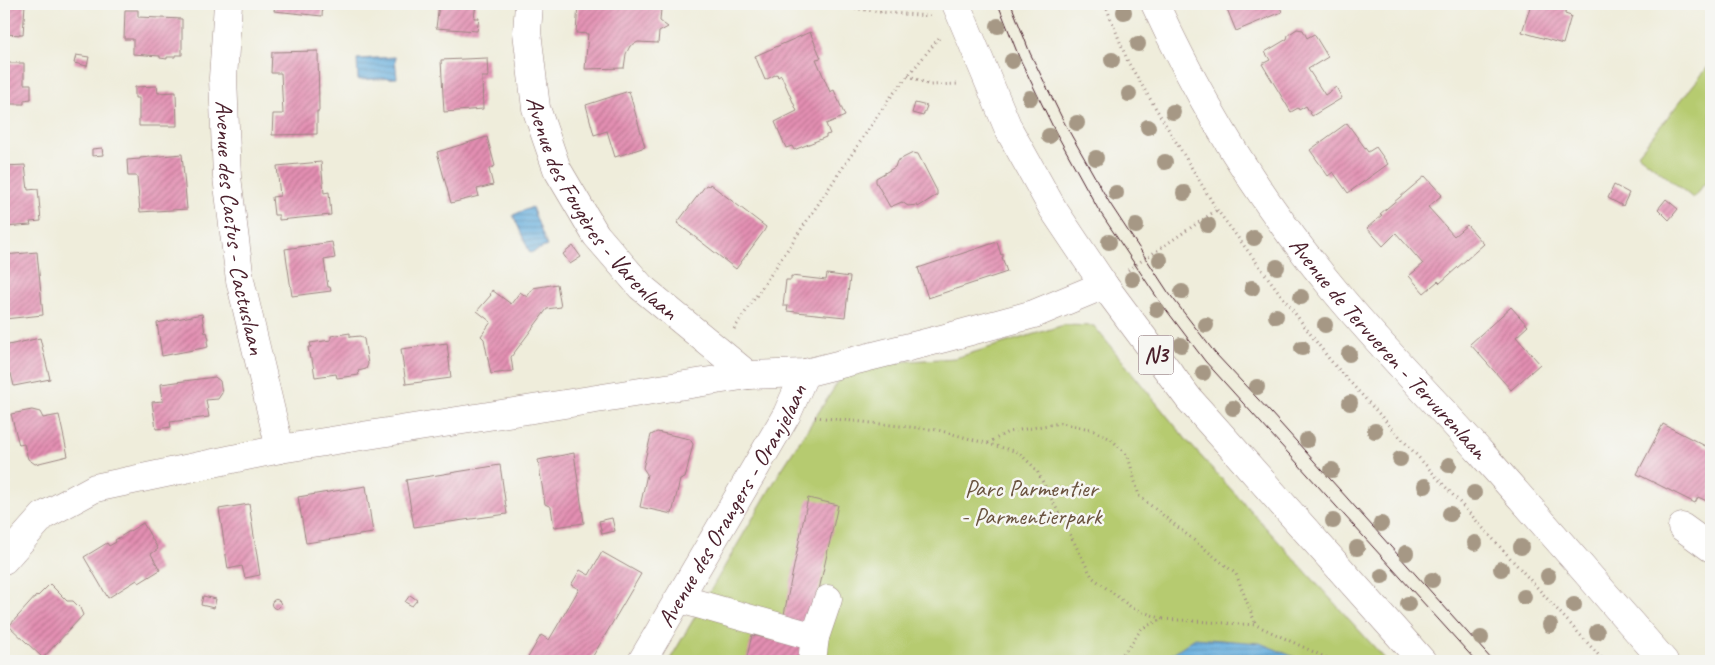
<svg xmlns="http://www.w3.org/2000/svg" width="1715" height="665" viewBox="0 0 1715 665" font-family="Caveat,sans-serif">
  <defs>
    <pattern id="water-rules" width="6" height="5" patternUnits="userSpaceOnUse" patternTransform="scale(1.25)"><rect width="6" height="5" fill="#66aedd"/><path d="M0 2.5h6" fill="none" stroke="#568db3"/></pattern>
    <pattern id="building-hatch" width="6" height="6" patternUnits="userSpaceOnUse" patternTransform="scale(1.25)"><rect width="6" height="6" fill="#e38fb2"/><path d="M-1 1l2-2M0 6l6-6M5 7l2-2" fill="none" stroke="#ba7491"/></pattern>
  </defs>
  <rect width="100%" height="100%" fill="#f6f6f2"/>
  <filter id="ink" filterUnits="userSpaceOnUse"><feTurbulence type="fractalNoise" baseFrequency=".02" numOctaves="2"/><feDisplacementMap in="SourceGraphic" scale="10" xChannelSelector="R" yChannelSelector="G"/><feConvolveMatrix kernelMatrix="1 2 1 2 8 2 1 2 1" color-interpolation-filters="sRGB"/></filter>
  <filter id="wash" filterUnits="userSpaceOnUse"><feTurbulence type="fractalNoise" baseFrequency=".0096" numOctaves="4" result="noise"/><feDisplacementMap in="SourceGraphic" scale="20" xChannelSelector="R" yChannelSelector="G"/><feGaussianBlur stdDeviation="1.12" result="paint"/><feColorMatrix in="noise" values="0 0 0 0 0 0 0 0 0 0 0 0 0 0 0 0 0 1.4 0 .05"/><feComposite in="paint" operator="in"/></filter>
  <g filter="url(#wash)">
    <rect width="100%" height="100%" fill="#efeddb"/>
    <g fill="#b6cb6f" stroke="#80754d">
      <polygon points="1711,63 1711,176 1693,198 1638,154"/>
      <polygon points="1064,325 1094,326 1189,443 1387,661 669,661 780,472 849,365 955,358"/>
    </g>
    <g fill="url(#water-rules)" stroke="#586684">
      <polygon points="395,57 397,78 358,80 357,59"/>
      <polygon points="532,207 547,246 530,253 513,215"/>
      <polygon points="1195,638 1260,643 1304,661 1161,661"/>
    </g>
    <g id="blocks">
      <g fill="url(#building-hatch)">
        <polygon points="4,4 25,4 23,35 4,34"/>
        <polygon points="275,4 323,4 322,16 274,11"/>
        <polygon points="439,4 476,4 474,18 479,18 477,31 436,28"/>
        <polygon points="578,4 619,4 661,9 660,21 668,27 659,32 658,43 638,42 630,46 626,54 624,68 585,69 588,34 576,33"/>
        <polygon points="1225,4 1279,4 1282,12 1236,31"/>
        <polygon points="1531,4 1566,4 1565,14 1571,16 1563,44 1522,32"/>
        <polygon points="125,10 138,10 138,17 182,19 182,55 175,55 175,57 167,57 167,59 160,58 160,56 133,54 133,39 124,39"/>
        <polygon points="1297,29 1303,30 1307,38 1314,34 1328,57 1308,69 1325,95 1336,87 1342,98 1312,116 1306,106 1299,110 1298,108 1291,112 1262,64 1270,60 1265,52 1287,39 1288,35"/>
        <polygon points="810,32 821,58 816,59 830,92 834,90 845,116 826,124 830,134 826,135 826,137 794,150 792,146 786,148 775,122 797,111 781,75 778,77 777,74 765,80 755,56"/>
        <polygon points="318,51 319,111 317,111 317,134 272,135 273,114 283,114 281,73 271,73 272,52"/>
        <polygon points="76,55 89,57 87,66 74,63"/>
        <polygon points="487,58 488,77 482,77 483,109 444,112 441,60"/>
        <polygon points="4,63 24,63 24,84 31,84 31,99 24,100 24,104 4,104"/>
        <polygon points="157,86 158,93 176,92 177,126 139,126 139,98 135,98 135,87"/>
        <polygon points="629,91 645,147 615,157 607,131 594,135 586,105"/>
        <polygon points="915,103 927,106 923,116 912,113"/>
        <polygon points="1347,123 1368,152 1376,147 1388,164 1348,193 1333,172 1328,176 1310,150"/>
        <polygon points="487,137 495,166 489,169 493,185 477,189 479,196 451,203 437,152"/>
        <polygon points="102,148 103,155 92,156 92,149"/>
        <polygon points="913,153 918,154 937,191 937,195 918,207 917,205 908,206 902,202 890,207 876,182 876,178 895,167 897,161"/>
        <polygon points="182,154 187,209 140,212 137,176 128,176 127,160 140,159 140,158"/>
        <polygon points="321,162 324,193 329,192 331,215 279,220 279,215 274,215 272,197 280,196 277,166"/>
        <polygon points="25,165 28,190 38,189 41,221 30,222 31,225 4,227 4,166"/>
        <polygon points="1425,176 1442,195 1428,207 1454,236 1467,225 1484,244 1440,283 1438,281 1424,293 1409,276 1423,264 1396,233 1383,246 1367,228 1382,215 1380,214"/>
        <polygon points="710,184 766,227 764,231 736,269 677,223 706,185 709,186"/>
        <polygon points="1614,185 1629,193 1623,206 1608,198"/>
        <polygon points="1666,199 1678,209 1669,220 1658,209"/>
        <polygon points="332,242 335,258 324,260 328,287 330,287 331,291 292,296 285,249"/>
        <polygon points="997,242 1001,255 1003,254 1003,257 1002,257 1007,272 928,298 918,268"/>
        <polygon points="573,246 581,257 570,264 563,254"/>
        <polygon points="37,252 43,315 4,319 4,255"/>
        <polygon points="827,274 850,277 845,317 787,311 788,306 783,306 786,280 791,280 791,276 826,280"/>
        <polygon points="557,284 561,307 547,309 511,357 513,371 491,374 484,339 481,336 491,322 477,311 491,295 490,294 492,290 511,304 520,292 527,297 533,288"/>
        <polygon points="1511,307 1528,326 1516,337 1540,364 1511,390 1470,344"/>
        <polygon points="202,314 205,333 207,332 209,340 207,341 208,347 162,356 157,323"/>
        <polygon points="350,333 350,337 360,336 364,339 368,364 366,369 358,371 359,375 337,378 336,374 315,377 312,359 310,359 308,347 311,347 310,343 331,340 331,336"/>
        <polygon points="40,338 50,379 14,386 11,374 4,375 4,346"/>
        <polygon points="447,343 451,378 406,384 401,349"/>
        <polygon points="215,377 220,381 222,393 218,399 206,400 209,417 170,422 171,427 156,429 152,402 163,401 161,384"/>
        <polygon points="32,410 40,412 43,418 59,415 68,456 35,464 28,459 24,444 19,445 11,414"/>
        <polygon points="1663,424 1711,449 1711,503 1698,497 1695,503 1637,474"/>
        <polygon points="657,432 690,439 693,444 685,478 680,480 672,514 640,507 647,474 643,468 651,435"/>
        <polygon points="574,453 584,523 554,527 551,507 545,504 538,460"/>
        <polygon points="500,465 507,514 414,527 406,480"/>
        <polygon points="366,486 373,533 306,543 298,497"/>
        <polygon points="808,498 838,505 810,630 782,624"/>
        <polygon points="249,504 260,575 245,578 242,566 228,569 219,509"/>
        <polygon points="612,518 615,531 602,534 599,521"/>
        <polygon points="143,523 158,549 151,554 160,570 139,583 137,580 108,598 84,557 107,543 109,546 116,542 115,540"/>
        <polygon points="602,552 641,574 590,661 526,661 541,635 549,640 579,589 571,585 580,570 589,575"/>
        <polygon points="50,584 67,601 73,601 80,608 83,615 43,658 9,626 37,595 38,596"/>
        <polygon points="410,595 417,600 412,606 405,602"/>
        <polygon points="203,596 216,599 214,608 201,605"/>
        <circle cx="276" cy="604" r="4.5"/>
        <polygon points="752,635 803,646 806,661 746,661"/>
      </g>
    </g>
  </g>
  <g filter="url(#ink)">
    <use href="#blocks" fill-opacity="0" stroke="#9c8683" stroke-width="1"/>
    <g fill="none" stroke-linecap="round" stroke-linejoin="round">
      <g stroke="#9c8683" stroke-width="29">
        <g id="minor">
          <path id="s1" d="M 228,4 L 223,78 L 227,177 L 240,280 L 280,449"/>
          <path id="s2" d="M 529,4 L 527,32 L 536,108 L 557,169 L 596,235 L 641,287 L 748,375"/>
          <polyline points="1682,527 1711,548"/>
          <polyline points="4,560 43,516 95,488 280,449 748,375 805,373 945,338 1034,314 1104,285"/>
          <polyline points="680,599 815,637 812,661"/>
          <polyline points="815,637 828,599"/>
          <path id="s3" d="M 642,661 L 787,414 L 805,373"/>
        </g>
      </g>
      <g stroke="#9c8683" stroke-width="29">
        <g id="major">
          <polyline points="956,4 1009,130 1053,209 1104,285 1189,399 1422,661"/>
          <path id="s4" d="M 1155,4 C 1202,106 1262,204 1335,291 C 1381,347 1433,399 1481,453 C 1543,522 1603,592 1664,661"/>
        </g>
      </g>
      <g stroke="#9c8683" stroke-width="3" stroke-dasharray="1 4" stroke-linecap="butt">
        <polyline points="825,4 880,12 930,16"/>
        <polyline points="1105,4 1128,62 1217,210 1330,360 1604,661"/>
        <polyline points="880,12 885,4"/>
        <polyline points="908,75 929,85 960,84"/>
        <polyline points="1128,270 1217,210"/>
        <polyline points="734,329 889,99 939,38"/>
        <polyline points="815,417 938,430 1018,452 1036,469 1092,577 1132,608 1163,619"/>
        <polyline points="988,443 1008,432 1060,423 1090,429 1111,439 1128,456 1139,496 1236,574 1256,625"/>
        <polyline points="1116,661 1129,647 1142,628 1163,619 1256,625 1333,661"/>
      </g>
      <use href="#minor" stroke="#fff" stroke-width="28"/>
      <use href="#major" stroke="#fff" stroke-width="28"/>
      <g stroke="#4a1f2b" stroke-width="1">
        <polyline points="998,4 1019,57 1054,129 1098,209 1158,299 1205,361 1476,661"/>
        <polyline points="1011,4 1030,53 1065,124 1109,202 1168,292 1215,353 1271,413 1493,661"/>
      </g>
    </g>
    <g fill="#a69885">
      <circle cx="1124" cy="12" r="8"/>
      <circle cx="998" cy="26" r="8"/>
      <circle cx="1138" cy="44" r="8"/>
      <circle cx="1112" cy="60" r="8"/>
      <circle cx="1012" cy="61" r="8"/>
      <circle cx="1129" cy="94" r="8"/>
      <circle cx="1030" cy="98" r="8"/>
      <circle cx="1173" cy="112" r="8"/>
      <circle cx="1077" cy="123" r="8"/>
      <circle cx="1148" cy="127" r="8"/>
      <circle cx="1049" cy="136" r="8"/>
      <circle cx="1096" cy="158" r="8"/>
      <circle cx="1165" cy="162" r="8"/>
      <circle cx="1116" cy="193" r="8"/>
      <circle cx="1184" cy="193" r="8"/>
      <circle cx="1208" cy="225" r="8"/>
      <circle cx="1136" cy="226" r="8"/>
      <circle cx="1254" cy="238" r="8"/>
      <circle cx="1109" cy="242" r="8"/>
      <circle cx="1160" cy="260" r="8"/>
      <circle cx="1277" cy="267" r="8"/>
      <circle cx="1132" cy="279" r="8"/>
      <circle cx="1252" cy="288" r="8"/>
      <circle cx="1182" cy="292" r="8"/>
      <circle cx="1301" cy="297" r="8"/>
      <circle cx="1157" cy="310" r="8"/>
      <circle cx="1276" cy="316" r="8"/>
      <circle cx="1206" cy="325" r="8"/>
      <circle cx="1325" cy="325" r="8"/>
      <circle cx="1181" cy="345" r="8"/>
      <circle cx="1302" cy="348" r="8"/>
      <circle cx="1349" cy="354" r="8"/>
      <circle cx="1203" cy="373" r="8"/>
      <circle cx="1257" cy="387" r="8"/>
      <circle cx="1350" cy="403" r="8"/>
      <circle cx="1233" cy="408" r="8"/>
      <circle cx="1375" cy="431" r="8"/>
      <circle cx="1307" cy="440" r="8"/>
      <circle cx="1400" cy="459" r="8"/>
      <circle cx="1449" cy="465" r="8"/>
      <circle cx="1332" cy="470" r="8"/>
      <circle cx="1425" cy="486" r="8"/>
      <circle cx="1474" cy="493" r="8"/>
      <circle cx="1450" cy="514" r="8"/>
      <circle cx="1333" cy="521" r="8"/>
      <circle cx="1381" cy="524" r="8"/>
      <circle cx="1475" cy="543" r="8"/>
      <circle cx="1521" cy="547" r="8"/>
      <circle cx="1357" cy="548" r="8"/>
      <circle cx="1406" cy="553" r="8"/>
      <circle cx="1501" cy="569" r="8"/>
      <circle cx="1382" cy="576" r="8"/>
      <circle cx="1548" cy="576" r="8"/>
      <circle cx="1432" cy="580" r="8"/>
      <circle cx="1524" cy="597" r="8"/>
      <circle cx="1408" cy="604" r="8"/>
      <circle cx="1574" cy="605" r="8"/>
      <circle cx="1550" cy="625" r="8"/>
      <circle cx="1597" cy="632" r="8"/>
      <circle cx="1481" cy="638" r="8"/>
    </g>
  </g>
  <g text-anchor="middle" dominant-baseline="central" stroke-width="5" stroke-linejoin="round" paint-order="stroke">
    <rect fill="#f6f6f2" stroke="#7e6067" stroke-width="1" x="1138.5" y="335.5" width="35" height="39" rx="4"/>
    <g font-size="22" font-weight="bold" fill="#4a1f2b">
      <text x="1156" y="355">N3</text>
    </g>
    <g font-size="24" fill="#4a1f2b" stroke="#f6f6f2">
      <text stroke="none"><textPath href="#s2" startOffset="226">Avenue des Fougères - Varenlaan</textPath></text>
      <text stroke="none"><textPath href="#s1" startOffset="225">Avenue des Cactus - Cactuslaan</textPath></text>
      <text stroke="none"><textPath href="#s4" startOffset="418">Avenue de Tervueren - Tervurenlaan</textPath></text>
      <text stroke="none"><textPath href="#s3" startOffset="180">Avenue des Orangers - Oranjelaan</textPath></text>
    </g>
    <g font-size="24" fill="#6a533f" stroke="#f6f6f2">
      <text x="1031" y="488">Parc Parmentier<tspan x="1031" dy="28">- Parmentierpark</tspan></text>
    </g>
  </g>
  <rect width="1715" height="665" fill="none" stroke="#f6f6f2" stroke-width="20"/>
</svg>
